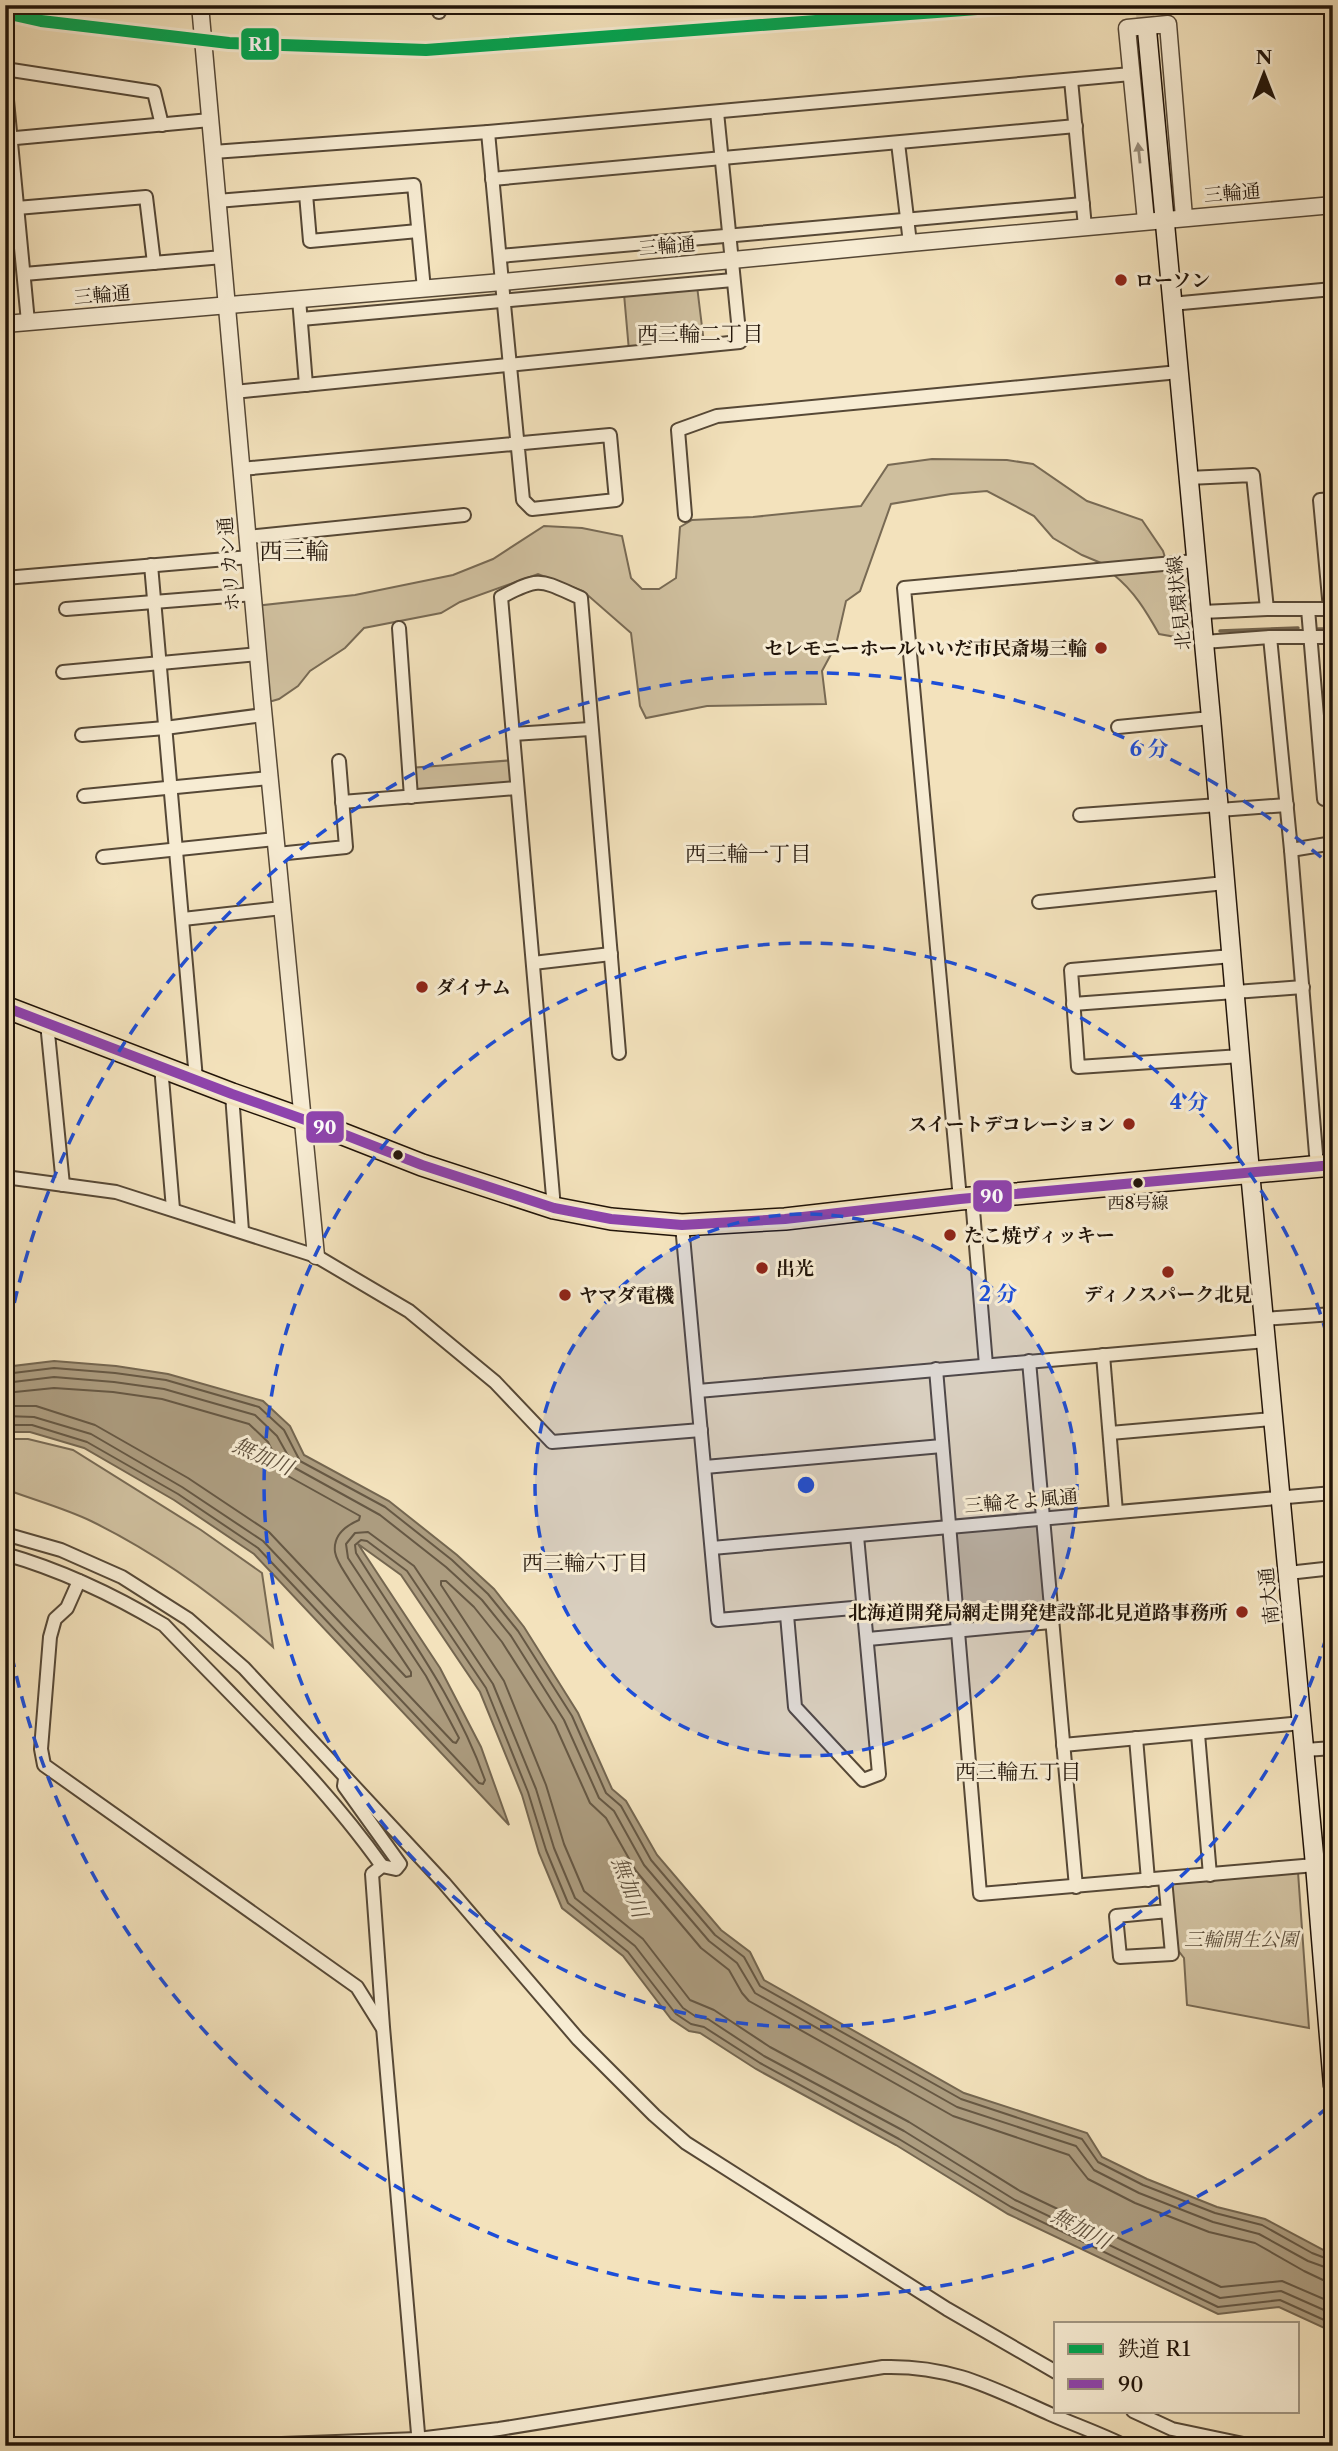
<svg xmlns="http://www.w3.org/2000/svg" width="1338" height="2451" viewBox="0 0 1338 2451" font-family="'Libre Caslon Text','Noto Serif JP',serif">
  <rect width="100%" height="100%" fill="#f3e2bc"/>
  <filter id="stains"><feTurbulence type="fractalNoise" baseFrequency=".00286" numOctaves="4"/><feColorMatrix values="0 0 0 0 .2 0 0 0 0 .09 0 0 0 0 .02 0 0 0 .5 -.17"/></filter>
  <radialGradient id="worn" r=".72"><stop offset=".6" stop-color="#630" stop-opacity="0"/><stop offset="1" stop-color="#630" stop-opacity=".3"/></radialGradient>
  <g fill="#cfbf9e" stroke="#786a54" stroke-width="2">
    <polygon points="697,286 704,343 629,351 624,294"/>
    <path d="M 932,459 L 1007,460 L 1033,464 L 1087,501 L 1142,520 L 1163,551 L 1167,564 L 1198,582 L 1204,642 L 1159,634 C 1146,611 1134,591 1114,575 L 1113,568 L 1082,555 L 1053,538 L 1034,516 L 987,491 L 951,494 L 891,504 L 860,591 L 846,601 L 836,645 L 822,671 L 826,704 L 707,706 L 646,718 L 640,706 L 631,633 L 583,591 L 538,574 L 460,602 L 441,613 L 364,628 L 345,648 L 310,671 L 298,686 L 279,699 L 262,704 L 255,606 L 355,595 L 453,575 L 493,559 L 544,526 L 582,528 L 622,536 L 631,578 L 642,589 L 659,589 L 676,578 L 680,527 L 692,520 L 753,517 L 861,506 L 888,465 Z"/>
    <polygon points="515,760 517,788 411,797 409,768"/>
    <path d="M 5,1439 L 28,1439 L 73,1450 L 201,1530 L 262,1573 L 273,1647 C 218,1597 158,1554 91,1521 C 64,1508 34,1500 5,1489 Z"/>
    <polygon points="1039,1525 1046,1618 964,1626 955,1531"/>
    <polygon points="1298,1872 1309,2028 1187,2005 1184,1958 1177,1949 1171,1884"/>
  </g>
  <polygon fill="#ac9c7f" stroke="#746650" stroke-width="2" points="54,1361 116,1366 168,1374 263,1401 290,1426 304,1455 389,1501 457,1555 494,1589 524,1627 578,1713 612,1789 626,1801 657,1855 721,1930 750,1952 764,1980 964,2093 1087,2133 1102,2157 1147,2179 1217,2207 1265,2219 1333,2255 1333,2332 1279,2307 1218,2314 1008,2214 896,2145 756,2069 700,2033 689,2031 671,2019 623,1956 562,1908 539,1853 522,1795 480,1692 401,1575 358,1544 440,1668 481,1747 509,1825 254,1554 174,1500 84,1448 30,1432 5,1432 5,1367"/>
  <g fill="none" stroke-linecap="round" stroke-linejoin="round">
    <g stroke="#665844" stroke-width="2">
      <polyline points="5,1374 54,1368 115,1373 166,1380 259,1407 284,1430 300,1461 385,1507 452,1560 488,1594 518,1631 572,1716 606,1793 621,1806 651,1860 715,1935 744,1957 760,1986 961,2099 1082,2139 1098,2162 1143,2185 1215,2213 1262,2225 1312,2253 1333,2261"/>
      <polyline points="5,1383 54,1377 114,1382 164,1389 255,1415 277,1436 295,1468 380,1515 446,1567 482,1600 511,1636 564,1720 599,1798 614,1811 644,1865 709,1941 737,1963 755,1993 957,2107 1076,2146 1094,2170 1139,2193 1213,2222 1259,2234 1308,2261 1333,2270"/>
      <path d="M 5,1393 L 54,1388 L 113,1392 L 162,1399 L 249,1424 L 268,1442 L 281,1468 L 288,1476 L 360,1516 L 359,1520 C 345,1526 333,1536 335,1552 C 337,1563 345,1572 350,1581 C 370,1612 391,1642 411,1672 L 411,1676 L 406,1677 L 269,1532 L 188,1478 L 95,1425 L 36,1406 L 5,1406"/>
      <polyline points="5,1416 34,1417 91,1434 182,1487 263,1541 453,1742 456,1743 459,1738 426,1676 348,1558 346,1544 355,1533 368,1532 414,1566 493,1684 536,1789 554,1848 575,1898 635,1946 683,2008 695,2016 708,2019 764,2056 904,2131 1015,2200 1220,2298 1281,2291 1333,2314"/>
      <path d="M 5,1425 L 32,1425 L 87,1442 L 178,1494 L 258,1548 L 479,1783 L 483,1784 L 485,1780 C 455,1695 403,1629 356,1553 L 355,1545 L 361,1540 L 367,1541 L 407,1571 L 486,1688 L 528,1792 L 546,1850 L 568,1903 L 628,1952 L 676,2014 L 691,2024 L 704,2027 L 760,2063 L 899,2139 L 1011,2207 L 1218,2307 L 1280,2300 L 1333,2324"/>
      <polyline points="1333,2281 1323,2280 1304,2271 1255,2243 1209,2232 1135,2203 1088,2179 1069,2155 953,2116 749,2001 742,1993 729,1970 701,1948 636,1871 606,1818 590,1803 555,1725 502,1642 474,1607 446,1581 441,1581 441,1585 504,1681 546,1785 564,1844 584,1891 643,1939 690,2000 714,2010 770,2047 909,2122 1020,2191 1221,2287 1282,2281 1333,2303"/>
    </g>
    <g stroke="#746650" stroke-width="3.5">
      <polyline points="1318,629 1333,629"/>
      <polyline points="1220,631 1298,628"/>
    </g>
    <polyline stroke="#d4c3a1" stroke-width="18" stroke-dasharray="18 9" stroke-linecap="butt" points="1144,5 1147,30"/>
    <g stroke="#564836" stroke-width="16">
      <g id="minor">
        <polyline points="439,5 439,12"/>
        <polyline points="5,69 154,92 162,125"/>
        <polyline points="5,79 28,322"/>
        <polyline points="1071,80 1085,227"/>
        <polyline points="5,139 210,120"/>
        <polyline points="898,143 910,243"/>
        <polyline points="213,152 488,132 1131,74"/>
        <polyline points="492,179 1076,126"/>
        <polyline points="306,194 310,241 418,231"/>
        <polyline points="217,201 414,185 424,289"/>
        <polyline points="5,209 146,197 154,263"/>
        <polyline points="500,256 1083,204"/>
        <polyline points="24,274 223,257"/>
        <polyline points="299,299 306,385"/>
        <polyline points="1171,304 1333,289"/>
        <polyline points="301,319 733,280"/>
        <polyline points="234,392 740,342 717,112"/>
        <path d="M 241,469 L 610,435 L 616,500 L 532,509 L 523,500 C 511,377 499,255 488,132"/>
        <polyline points="1188,478 1253,475 1267,609"/>
        <polyline points="685,515 678,430 717,416 1179,372"/>
        <polyline points="248,537 464,515"/>
        <polyline points="151,565 196,1079"/>
        <polyline points="5,578 250,557"/>
        <polyline points="66,609 254,594"/>
        <polyline points="1308,609 1324,799 1333,798"/>
        <polyline points="1330,609 1320,500 1333,499"/>
        <polyline points="1202,612 1267,609 1333,609"/>
        <polyline points="399,628 411,797"/>
        <polyline points="1270,637 1291,850 1317,1166"/>
        <polyline points="1204,642 1270,637 1333,637"/>
        <polyline points="63,672 258,654"/>
        <polyline points="1118,727 1211,718"/>
        <polyline points="513,734 590,729"/>
        <polyline points="82,735 165,728 263,715"/>
        <polyline points="84,796 269,778"/>
        <polyline points="342,802 517,788"/>
        <polyline points="1219,810 1287,805"/>
        <polyline points="1080,815 1219,805"/>
        <polyline points="1291,850 1333,843"/>
        <polyline points="277,854 346,847 339,761"/>
        <polyline points="103,857 275,839"/>
        <polyline points="1039,902 1225,883"/>
        <polyline points="183,919 282,908"/>
        <polyline points="1232,956 1071,970 1078,1067 1241,1056"/>
        <polyline points="533,963 611,954"/>
        <polyline points="1073,1004 1303,987"/>
        <polyline points="47,1023 63,1185"/>
        <polyline points="161,1066 173,1209"/>
        <polyline points="232,1094 242,1231"/>
        <polyline points="5,1177 116,1192 316,1256 409,1311 495,1382 552,1442 701,1430"/>
        <polyline points="972,1198 986,1365"/>
        <polyline points="960,1199 904,588 1195,561"/>
        <path d="M 554,1208 L 501,597 C 541,576 540,580 581,598 L 619,1053"/>
        <polyline points="682,1225 718,1620 864,1607"/>
        <polyline points="1264,1319 1333,1314"/>
        <polyline points="1103,1355 1116,1512"/>
        <polyline points="1029,1361 1076,1887"/>
        <polyline points="936,1369 980,1894 1315,1865"/>
        <polyline points="698,1391 1266,1341"/>
        <polyline points="1110,1433 1273,1419"/>
        <polyline points="705,1467 942,1446"/>
        <polyline points="5,1534 61,1550 122,1577 188,1619 244,1668 444,1883 578,2039 654,2115 686,2143 947,2309 1056,2372"/>
        <polyline points="712,1548 1333,1493"/>
        <path d="M 5,1554 C 61,1570 114,1595 164,1625 C 239,1704 319,1777 382,1866"/>
        <polyline points="1288,1573 1333,1568"/>
        <polyline points="79,1581 67,1608 55,1619 50,1637 41,1749 44,1765 357,1987 382,2027"/>
        <polyline points="787,1615 795,1707 863,1780 879,1774 857,1536"/>
        <polyline points="868,1639 1051,1622"/>
        <polyline points="1198,1734 1210,1875"/>
        <polyline points="1136,1738 1148,1880"/>
        <polyline points="1063,1745 1302,1723"/>
        <polyline points="1305,1750 1333,1748"/>
        <polyline points="345,1779 344,1786 400,1864 396,1869 382,1866 372,1874 383,2027 419,2445"/>
        <polyline points="1316,1878 1333,1877"/>
        <polyline points="1165,1879 1172,1954 1120,1957 1116,1916 1168,1911"/>
        <polyline points="1133,2411 1172,2429 1253,2446"/>
        <path d="M 227,2446 L 418,2439 L 499,2429 L 883,2367 C 950,2365 990,2387 1050,2414 C 1075,2425 1101,2434 1125,2446"/>
      </g>
    </g>
    <g stroke="#564836" stroke-width="19">
      <g id="tertiary">
        <polyline points="200,5 262,699 316,1256"/>
        <polyline points="1146,221 1127,28 1168,24 1184,217"/>
        <polyline points="5,324 502,282 910,243 1333,205"/>
      </g>
    </g>
    <g stroke="#211409" stroke-width="21">
      <polyline id="secondary" points="1147,30 1211,718 1250,1172 1315,1865 1333,2086"/>
    </g>
    <g stroke="#211409" stroke-width="24">
      <polyline id="trunk" points="5,1007 232,1094 325,1127 422,1165 554,1208 611,1219 682,1225 785,1219 960,1199 1333,1165"/>
    </g>
    <use href="#minor" stroke="#f7ecd3" stroke-width="12"/>
    <use href="#tertiary" stroke="#f7ecd3" stroke-width="16"/>
    <use href="#secondary" stroke="#f7ecd3" stroke-width="18"/>
    <use href="#trunk" stroke="#f3e2bc" stroke-width="21"/>
    <g stroke="#f7ecd3" stroke-width="16">
      <polyline id="bus-1" points="5,1007 232,1094 325,1127 422,1165 554,1208 611,1219 682,1225 785,1219 960,1199 1333,1165"/>
    </g>
    <use href="#bus-1" stroke="#8e44ad" stroke-width="10"/>
    <g stroke="#f7ecd3" stroke-width="18">
      <polyline id="rail-1" points="5,13 41,21 229,43 426,50 1030,5"/>
    </g>
    <use href="#rail-1" stroke="#00a651" stroke-width="12"/>
  </g>
  <defs><path id="oneway-solid" d="M-6-.8H1V-3.2L6.5 0L1 3.2V.8H-6Z" transform="scale(1.75)"/></defs>
  <use fill="#978b78" href="#oneway-solid" transform="translate(1139 153) rotate(-96)"/>
  <circle cx="806" cy="1485" r="271" fill="#1d4ed8" fill-opacity=".12"/>
  <g fill="none" stroke="#1d4ed8" stroke-width="3.5" stroke-dasharray="12 9">
    <circle cx="806" cy="1485" r="271"/>
    <path d="M1332 1616A542 542 0 1 1 1332 1354"/>
    <path d="M1328 2107A812 812 0 0 1 6 1626M6 1344A812 812 0 0 1 1328 863"/>
  </g>
  <g fill="#8f2418" stroke="#f7ecd3" stroke-width="2.5">
    <circle cx="1121" cy="280" r="7"/>
    <circle cx="1101" cy="648" r="7"/>
    <circle cx="422" cy="987" r="7"/>
    <circle cx="1129" cy="1124" r="7"/>
    <circle cx="950" cy="1235" r="7"/>
    <circle cx="762" cy="1268" r="7"/>
    <circle cx="1168" cy="1272" r="7"/>
    <circle cx="565" cy="1295" r="7"/>
    <circle cx="1242" cy="1612" r="7"/>
  </g>
  <g fill="#211409" stroke="#f7ecd3" stroke-width="2.5">
    <circle cx="398" cy="1155" r="6"/>
    <circle cx="1138" cy="1183" r="6"/>
  </g>
  <g text-anchor="middle" dominant-baseline="central" stroke-width="6" stroke-linejoin="round" paint-order="stroke">
    <g font-size="17" fill="#211409" stroke="#f7ecd3">
      <text x="1138" y="1203">西8号線</text>
    </g>
    <g font-size="19" fill="#211409" stroke="#f7ecd3">
      <text transform="translate(1232 193) rotate(-5)">三輪通</text>
      <text transform="translate(667 246) rotate(-5)">三輪通</text>
      <text transform="translate(102 295) rotate(-5)">三輪通</text>
      <text transform="translate(229 564) rotate(-95)">ホリカン通</text>
      <text transform="translate(1179 603) rotate(-96)">北見環状線</text>
      <text transform="translate(1021 1501) rotate(-5)">三輪そよ風通</text>
      <text transform="translate(1269 1596) rotate(-96)">南大通</text>
    </g>
    <g font-size="19" font-weight="bold" fill="#211409" stroke="#f7ecd3" text-anchor="start">
      <text x="1135" y="280">ローソン</text>
      <text x="1087" y="648" text-anchor="end">セレモニーホールいいだ市民斎場三輪</text>
      <text x="436" y="987">ダイナム</text>
      <text x="1115" y="1124" text-anchor="end">スイートデコレーション</text>
      <text x="964" y="1235">たこ焼ヴィッキー</text>
      <text x="776" y="1268">出光</text>
      <text x="1168" y="1294" text-anchor="middle">ディノスパーク北見</text>
      <text x="579" y="1295">ヤマダ電機</text>
      <text x="1228" y="1612" text-anchor="end">北海道開発局網走開発建設部北見道路事務所</text>
    </g>
    <g font-size="19" font-style="italic" fill="#5e503d" stroke="#f7ecd3">
      <text x="1241" y="1939">三輪開生公園</text>
    </g>
    <g font-size="21" fill="#211409" stroke="#f7ecd3">
      <text x="700" y="333">西三輪二丁目</text>
      <text x="748" y="853">西三輪一丁目</text>
      <text x="585" y="1562">西三輪六丁目</text>
      <text x="1018" y="1771">西三輪五丁目</text>
    </g>
    <g font-size="21" font-style="italic" fill="#60513e" stroke="#f7ecd3">
      <text transform="translate(263 1456) rotate(24)">無加川</text>
      <text transform="translate(630 1887) rotate(69)">無加川</text>
      <text transform="translate(1081 2228) rotate(28)">無加川</text>
    </g>
    <g font-size="23" fill="#211409" stroke="#f7ecd3">
      <text x="294" y="551">西三輪</text>
    </g>
  </g>
  <circle cx="806" cy="1485" r="10" fill="#1d4ed8" stroke="#f7ecd3" stroke-width="3.5"/>
  <g font-size="21" text-anchor="middle" font-weight="bold" fill="#1d4ed8" stroke="#f7ecd3" stroke-width="6" stroke-linejoin="round" paint-order="stroke">
    <text x="1149" y="756">6 分</text>
    <text x="1189" y="1109">4 分</text>
    <text x="998" y="1301">2 分</text>
  </g>
  <g stroke="#f7ecd3" stroke-width="2.5">
    <rect x="240" y="27" width="40" height="34" rx="7" fill="#00a651"/>
    <rect x="305" y="1110" width="40" height="34" rx="7" fill="#8e44ad"/>
    <rect x="972" y="1179" width="41" height="34" rx="7" fill="#8e44ad"/>
  </g>
  <g font-size="19" text-anchor="middle" font-weight="bold" fill="#fff">
    <text x="260" y="51">R1</text>
    <text x="325" y="1134">90</text>
    <text x="992" y="1203">90</text>
  </g>
  <rect width="1338" height="2451" fill="none" stroke="#f3e2bc" stroke-width="28"/>
  <rect x="7" y="7" width="1324" height="2437" fill="none" stroke="#211409" stroke-width="3.5"/>
  <rect x="14" y="14" width="1310" height="2423" fill="none" stroke="#211409" stroke-width="2"/>
  <rect x="1054" y="2322" width="245" height="91" fill="#f7ecd3" stroke="#a19682" stroke-width="2"/>
  <rect x="1068" y="2344" width="35" height="10" fill="#00a651" stroke="#a19682" stroke-width="2"/>
  <text x="1118" y="2356" font-size="21" fill="#211409">鉄道 R1</text>
  <rect x="1068" y="2379" width="35" height="10" fill="#8e44ad" stroke="#a19682" stroke-width="2"/>
  <text x="1118" y="2392" font-size="21" fill="#211409">90</text>
  <g transform="translate(1264 74)" stroke="#f7ecd3" stroke-width="5" paint-order="stroke">
  <path d="M0-5L12 26L0 18L-12 26Z" fill="#211409"/>
  <text y="-10" font-size="19" font-weight="bold" text-anchor="middle" fill="#211409">N</text>
  </g>
  <rect width="100%" height="100%" filter="url(#stains)"/>
  <rect width="100%" height="100%" fill="url(#worn)"/>
</svg>
